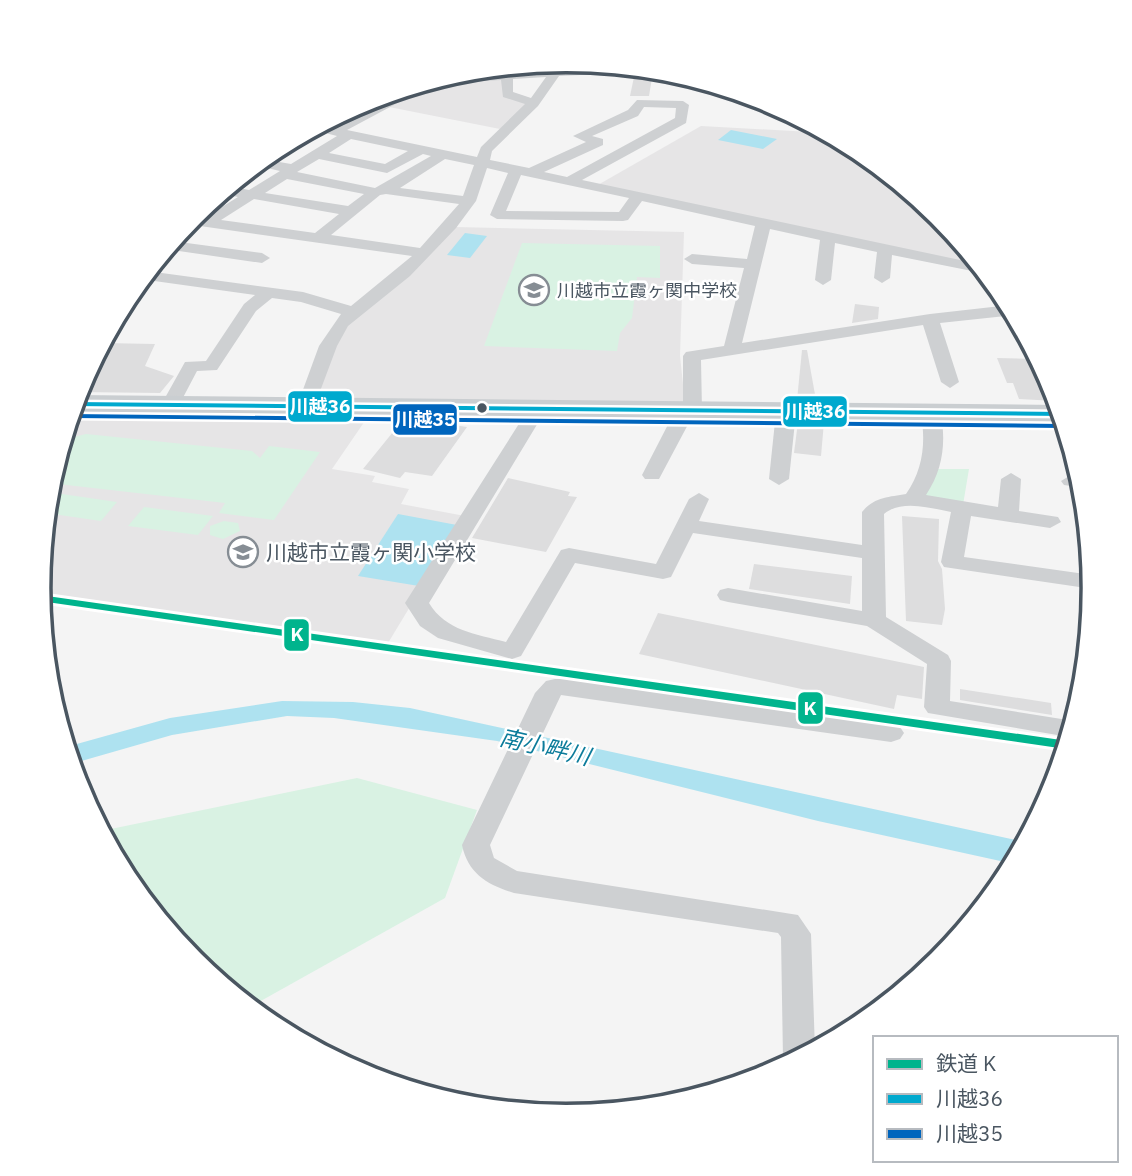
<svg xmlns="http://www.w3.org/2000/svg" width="1132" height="1176" viewBox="0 0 1132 1176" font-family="'IBM Plex Sans','Noto Sans JP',sans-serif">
  <rect width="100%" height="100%" fill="#f4f4f4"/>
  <g fill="#e6e5e6">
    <polygon points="503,77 505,94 529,103 500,129 384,106 435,81"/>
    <polygon points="701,126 828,133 859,150 939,215 982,267 596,186"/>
    <polygon points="455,227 684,232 680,356 685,403 319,399 314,396 339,331"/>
    <polygon points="70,413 369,415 332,469 375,476 372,482 409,489 401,504 465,516 388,643 39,593 49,485"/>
  </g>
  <g fill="#d9f2e3">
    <polygon points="522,243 660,246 660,278 637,277 632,318 620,333 617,351 484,346"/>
    <polygon points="86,434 252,451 260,458 269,446 320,452 274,520 219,513 225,503 49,483 62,440"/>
    <polygon points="935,469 969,469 963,505 920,497"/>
    <polygon points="48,492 117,502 101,521 46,513"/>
    <polygon points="144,507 213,516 198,535 128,526"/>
    <polygon points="224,521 238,523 240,531 223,539 210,535 210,526"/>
    <polygon points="357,778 477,810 445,898 250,1007 193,961 127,881 101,831"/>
  </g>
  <g fill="#aee2f0">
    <polygon points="731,130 777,139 763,149 718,140"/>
    <polygon points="465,233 487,236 470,258 447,255"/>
    <polygon points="398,514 457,525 419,586 358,576"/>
    <polygon points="282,701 353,702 410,708 1025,842 1014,864 818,821 497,741 334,718 287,716 172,735 71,764 66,747 170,718"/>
  </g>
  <g fill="#ddddde">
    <polygon points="634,77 652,78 649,96 630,96"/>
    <polygon points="855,304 879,307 878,319 852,323"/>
    <polygon points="103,343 155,344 145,366 174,376 160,393 77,392"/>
    <polygon points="802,350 807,350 816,400 797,400"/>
    <polygon points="997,358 1038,359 1056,401 1019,399 1013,383 1007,383"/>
    <polygon points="798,422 824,422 821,456 794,453"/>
    <polygon points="440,423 467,427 432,476 405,472 400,478 363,469 393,432 422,437"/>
    <polygon points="508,478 570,492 568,496 577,497 546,552 472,538"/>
    <polygon points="902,516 939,519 938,561 942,569 945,609 942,625 906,621"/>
    <polygon points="754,564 852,576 850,604 749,589"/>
    <polygon points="658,613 924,667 922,699 897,695 894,709 639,654"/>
    <polygon points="960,689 1051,703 1052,715 960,700"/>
  </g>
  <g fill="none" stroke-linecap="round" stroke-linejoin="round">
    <g fill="#ced0d2" fill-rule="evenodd">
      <path d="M 566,61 L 577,62 L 569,69 C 611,66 652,65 693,78 L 622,73 L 559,76 L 538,106 L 492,151 L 490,160 L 529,168 L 586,142 L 573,136 L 628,110 L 637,100 L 683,101 L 689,105 L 686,123 L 582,180 L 979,264 L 987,274 L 892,255 L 890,278 L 882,283 L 874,278 L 877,252 L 835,243 L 831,280 L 823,285 L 815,280 L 820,240 L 770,229 L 742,343 L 930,314 L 1010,305 L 1015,315 L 940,323 L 959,382 L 950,388 L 941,382 L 923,325 L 701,360 L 702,411 L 692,417 L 659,479 L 645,479 L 642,475 L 675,411 L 683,406 L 683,356 L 686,352 L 724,346 L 744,268 L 692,264 L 684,259 L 692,254 L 747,259 L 755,226 L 642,201 L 628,220 L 623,221 L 497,219 L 490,215 L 508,173 L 487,168 L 476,201 L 456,228 L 410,276 L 348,326 L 337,346 L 313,410 L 306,412 L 297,406 L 319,346 L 341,314 L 301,302 L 272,298 L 256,311 L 217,370 L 197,371 L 177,409 L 163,409 L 161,405 L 185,362 L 206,361 L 244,304 L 255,295 L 140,279 L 147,271 L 303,292 L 351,306 L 412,256 L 186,224 L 192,216 L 204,218 L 238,197 L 219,193 L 228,186 L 249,190 L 280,171 L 254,165 L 262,159 L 291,164 L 337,136 L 310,129 L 320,124 L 333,127 L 408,87 L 447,76 L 501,72 L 501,67 L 513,66 L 513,72 L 552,70 ZM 546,77 L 531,98 L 513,92 L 513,79 ZM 501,80 L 503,97 L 525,104 L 481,147 L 477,157 L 347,130 L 433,84 ZM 644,107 L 676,108 L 675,118 L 567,177 L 544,172 L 603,145 L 603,139 L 592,136 L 638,116 ZM 351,139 L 408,151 L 385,164 L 329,153 ZM 423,154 L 431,156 L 375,188 L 297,172 L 319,159 L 387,173 ZM 445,159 L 474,165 L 463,196 L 400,188 ZM 521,175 L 629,198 L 619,212 L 506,211 ZM 287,179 L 364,194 L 348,206 L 265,193 ZM 386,194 L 459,204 L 420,248 L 331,235 L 380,195 ZM 254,199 L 339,214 L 315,233 L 221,220 Z"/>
      <polygon points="172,241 262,253 270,258 262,263 165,249"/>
      <path d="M 538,402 L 547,408 L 429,603 C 446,631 476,634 506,642 L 561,550 L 569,548 L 656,564 L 689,499 L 699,493 L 709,499 L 699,521 L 862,545 L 862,512 C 874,497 889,497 906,494 C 923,470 926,443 921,414 L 931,408 L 941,414 C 946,443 943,470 926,495 L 998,507 L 1001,479 L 1011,473 L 1021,479 L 1019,511 L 1058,517 L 1061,522 L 1050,528 L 971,516 L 964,557 L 1092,575 L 1093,589 L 944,567 L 941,562 L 951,512 C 930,508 902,499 884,514 L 886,617 L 948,655 L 951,661 L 950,701 L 1074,721 L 1069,737 L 928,713 L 924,707 L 927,664 L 867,626 L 728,602 L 720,600 L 717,595 L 720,590 L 728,588 L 862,611 L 862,558 L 693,533 L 671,577 L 663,579 L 575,563 L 521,656 L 512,659 L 438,638 L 420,626 L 405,603 L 529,408 Z"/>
      <polygon points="786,406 796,412 789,479 779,485 769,479 776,412"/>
      <polygon points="1071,475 1080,476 1084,488 1064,485 1061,481"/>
      <path d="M 555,679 L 578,679 L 900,727 L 904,733 L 900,739 L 891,742 L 561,695 L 490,845 L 494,858 L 517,871 L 798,915 L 811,934 L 815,1050 L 786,1066 L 783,1059 L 781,937 L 778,933 L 514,893 C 488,885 468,874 462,845 L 535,693 L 546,681 Z"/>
    </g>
    <polygon fill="#caced1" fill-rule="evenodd" points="76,395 1059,405 1064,422 73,413"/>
    <g stroke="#fff" stroke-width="5">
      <polygon id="bus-1" points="74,402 1061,412 1062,416 73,406"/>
    </g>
    <g stroke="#fff" stroke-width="5">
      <polygon id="bus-2" points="70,414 1062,424 1066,426 1062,428 73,418 70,418"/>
    </g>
    <use href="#bus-1" fill="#00a9ce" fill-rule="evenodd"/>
    <use href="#bus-2" fill="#0065bd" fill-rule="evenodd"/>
    <g stroke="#fff" stroke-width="6">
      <polygon id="rail-1" points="39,595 40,595 1068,741 1066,749 40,601"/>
    </g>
    <use href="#rail-1" fill="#00b48d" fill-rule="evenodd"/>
  </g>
  <defs>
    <g id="school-ring" transform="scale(1.575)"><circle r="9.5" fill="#fff" stroke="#868d94" stroke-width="1.5"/><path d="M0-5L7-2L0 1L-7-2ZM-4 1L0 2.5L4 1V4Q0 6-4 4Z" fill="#868d94"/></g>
  </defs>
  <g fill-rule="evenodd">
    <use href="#school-ring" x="534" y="290"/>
    <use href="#school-ring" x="243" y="552"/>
  </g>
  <circle fill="#4a5661" stroke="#fff" stroke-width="2.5" cx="482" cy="408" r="6"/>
  <g text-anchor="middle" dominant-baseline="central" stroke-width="5" stroke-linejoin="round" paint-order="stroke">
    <g font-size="18" fill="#4a5661" stroke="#fff" text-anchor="start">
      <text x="557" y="290">川越市立霞ヶ関中学校</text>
    </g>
    <g font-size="21" fill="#4a5661" stroke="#fff" text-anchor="start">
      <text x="266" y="552">川越市立霞ヶ関小学校</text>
    </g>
    <g font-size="23" font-style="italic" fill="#0c7c9b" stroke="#fff">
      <text transform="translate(545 746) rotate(13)">南小畔川</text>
    </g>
  </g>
  <path d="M0 0H1132V1176H0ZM51 588a515 515 0 1 1 1030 0a515 515 0 1 1-1030 0Z" fill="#fff" fill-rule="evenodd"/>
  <path fill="none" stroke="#4a5661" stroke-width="3.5" d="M51 588a515 515 0 1 1 1030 0a515 515 0 1 1-1030 0Z"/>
  <g stroke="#fff" stroke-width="2.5">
    <rect x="287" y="390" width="66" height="33" rx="7" fill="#00a9ce"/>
    <rect x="782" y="395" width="66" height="33" rx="7" fill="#00a9ce"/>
    <rect x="392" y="403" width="66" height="33" rx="7" fill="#0065bd"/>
    <rect x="283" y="618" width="27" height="34" rx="7" fill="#00b48d"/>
    <rect x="797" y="691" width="27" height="34" rx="7" fill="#00b48d"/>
  </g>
  <g font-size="19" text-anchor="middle" font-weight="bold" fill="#fff">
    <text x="320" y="413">川越36</text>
    <text x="815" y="418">川越36</text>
    <text x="425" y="426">川越35</text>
    <text x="297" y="641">K</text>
    <text x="810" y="715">K</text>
  </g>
  <rect x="873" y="1036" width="245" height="126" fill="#ffffff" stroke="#b7bbc0" stroke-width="2"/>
  <rect x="887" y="1059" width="35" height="10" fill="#00b48d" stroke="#b7bbc0" stroke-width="2"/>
  <text x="936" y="1071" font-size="21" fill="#4a5661">鉄道 K</text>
  <rect x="887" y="1094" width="35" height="10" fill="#00a9ce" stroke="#b7bbc0" stroke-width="2"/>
  <text x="936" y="1106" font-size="21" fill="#4a5661">川越36</text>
  <rect x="887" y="1129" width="35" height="10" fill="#0065bd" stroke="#b7bbc0" stroke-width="2"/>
  <text x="936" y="1141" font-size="21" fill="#4a5661">川越35</text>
</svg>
